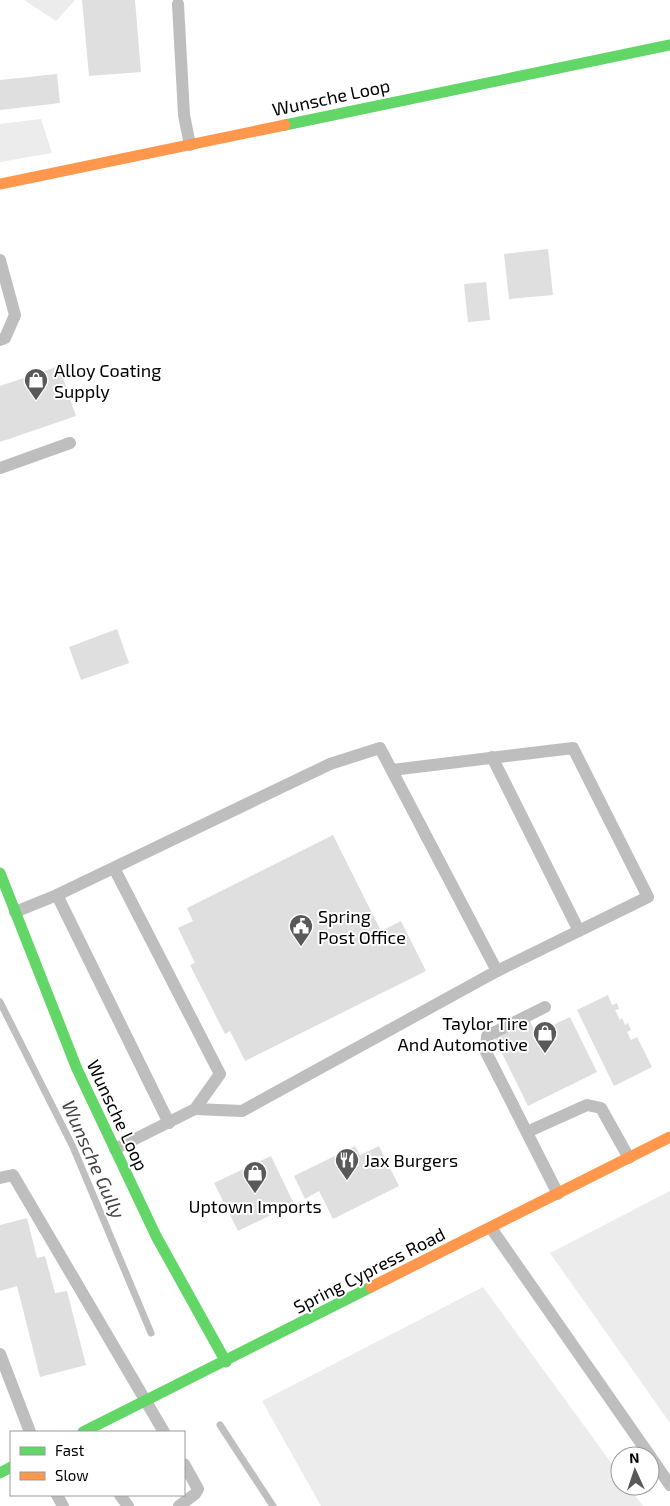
<svg xmlns="http://www.w3.org/2000/svg" width="670" height="1506" viewBox="0 0 670 1506" font-family="'Exo 2',sans-serif">
  <rect width="100%" height="100%" fill="#fff"/>
  <g fill="#ececec">
    <polygon points="24,0 75,0 56,21"/>
    <polygon points="41,119 52,153 0,162 0,124"/>
    <polygon points="670,1191 670,1423 550,1253"/>
    <polygon points="483,1287 620,1475 620,1486 628,1486 643,1506 321,1506 262,1401"/>
  </g>
  <g fill="none" stroke-linecap="round" stroke-linejoin="round">
    <g stroke="#bfbfbf" stroke-width="7">
      <polyline points="0,1002 73,1147 151,1333"/>
      <polyline points="220,1425 273,1506"/>
    </g>
  </g>
  <g fill="#dfdfdf">
    <polygon points="82,0 135,0 141,72 89,76"/>
    <polygon points="57,74 60,103 0,110 0,80"/>
    <polygon points="548,249 553,295 509,299 504,254"/>
    <polygon points="486,282 490,320 468,322 464,284"/>
    <polygon points="59,366 76,416 0,442 0,386"/>
    <polygon points="117,629 129,663 81,680 69,647"/>
    <polygon points="333,835 381,931 401,921 426,971 245,1061 230,1031 225,1034 190,965 195,963 178,928 193,921 187,908"/>
    <polygon points="608,995 612,1005 617,1003 619,1009 615,1010 620,1020 622,1018 625,1025 628,1023 631,1030 627,1032 631,1040 637,1037 652,1067 614,1086 577,1010"/>
    <polygon points="570,1017 597,1072 528,1106 494,1037 529,1019 536,1033"/>
    <polygon points="355,1146 360,1155 379,1146 399,1186 333,1219 319,1191 305,1199 294,1176"/>
    <polygon points="271,1156 294,1204 238,1231 214,1183"/>
    <polygon points="27,1218 37,1258 45,1256 55,1293 67,1291 86,1365 40,1377 17,1286 0,1291 0,1225"/>
  </g>
  <g fill="none" stroke-linecap="round" stroke-linejoin="round">
    <g stroke="#bebebe" stroke-width="12">
      <polyline points="178,4 184,115 190,145"/>
      <polyline points="0,260 15,315 5,338 0,340"/>
      <polyline points="0,468 70,443"/>
      <polyline points="492,757 579,931"/>
      <polyline points="392,770 573,748 648,897 497,971"/>
      <polyline points="114,868 220,1074 195,1109 115,1149"/>
      <polyline points="57,895 169,1123"/>
      <polyline points="15,912 57,895 330,764 380,748 497,971 242,1111 195,1109"/>
      <polyline points="545,1007 487,1036 486,1052 558,1194"/>
      <polyline points="527,1132 587,1105 601,1108 629,1158"/>
      <polyline points="0,1178 13,1175 164,1432"/>
      <polyline points="491,1228 650,1456"/>
      <polyline points="0,1354 30,1432"/>
      <polyline points="650,1456 670,1485"/>
      <polyline points="57,1495 63,1506"/>
      <polyline points="120,1495 128,1506"/>
      <polyline points="179,1506 195,1494 198,1489 184,1464"/>
    </g>
    <g stroke="#63d668" stroke-width="11">
      <polyline points="285,125 670,45"/>
      <polyline points="0,873 77,1069 156,1236 226,1362"/>
      <polyline points="83,1432 371,1287"/>
      <polyline points="0,1473 11,1467"/>
    </g>
    <g stroke="#ff974d" stroke-width="11">
      <polyline points="0,184 285,125"/>
      <polyline points="371,1287 670,1137"/>
    </g>
  </g>
  <defs>
    <g id="shop-pin" transform="scale(1.25)"><path d="M0 17L-7.5 6A9.5 9.5 0 1 1 7.5 6Z" fill="#595959" stroke="#fff"/><path d="M-5-2.5h2.3a2.7 3.5 0 0 1 5.4 0H5L5.5 6h-11ZM-1.5-2.5h3a1.5 2.3 0 0 0-3 0Z" fill="#fff"/></g>
    <g id="civic-pin" transform="scale(1.25)"><path d="M0 17L-7.5 6A9.5 9.5 0 1 1 7.5 6Z" fill="#595959" stroke="#fff"/><path d="M-.6-6.5H3V-4.5H.6V-3L4-1V1h2V6H-6V1h2V-1L-.6-3ZM-1.2 2.5V6h2.4V2.5Z" fill="#fff"/></g>
    <g id="restaurant-pin" transform="scale(1.25)"><path d="M0 17L-7.5 6A9.5 9.5 0 1 1 7.5 6Z" fill="#595959" stroke="#fff"/><path d="M-5-6h1v4h1v-4h1v4h1v-4h1v5L-1.5 .5V6h-2V.5L-5-1ZM5-6V6H3V1.5H1.5Q1.5-4 5-6Z" fill="#fff"/></g>
  </defs>
  <g fill-rule="evenodd">
    <use href="#shop-pin" x="36" y="380"/>
    <use href="#civic-pin" x="301" y="926"/>
    <use href="#shop-pin" x="545" y="1033"/>
    <use href="#restaurant-pin" x="347" y="1160"/>
    <use href="#shop-pin" x="255" y="1173"/>
  </g>
  <g text-anchor="middle" dominant-baseline="central" stroke-width="4" stroke-linejoin="round" paint-order="stroke">
    <g font-size="18" fill="#000" stroke="#fff">
      <text transform="translate(331 97) rotate(-12)">Wunsche Loop</text>
      <text transform="translate(118 1115) rotate(65)">Wunsche Loop</text>
      <text transform="translate(369 1270) rotate(-27)">Spring Cypress Road</text>
    </g>
    <g font-size="18" fill="#000" stroke="#fff" text-anchor="start">
      <text x="54" y="370">Alloy Coating<tspan x="54" dy="21">Supply</tspan></text>
      <text x="318" y="916">Spring<tspan x="318" dy="21">Post Office</tspan></text>
      <text x="528" y="1023" text-anchor="end">Taylor Tire<tspan x="528" dy="21">And Automotive</tspan></text>
      <text x="364" y="1160">Jax Burgers</text>
      <text x="255" y="1206" text-anchor="middle">Uptown Imports</text>
    </g>
    <g font-size="19" font-style="italic" fill="#444" stroke="#fff">
      <text transform="translate(94 1159) rotate(66)">Wunsche Gully</text>
    </g>
  </g>
  <rect x="10" y="1431" width="175" height="65" fill="#ffffff" stroke="#999999"/>
  <rect x="20" y="1447" width="25" height="8" fill="#63d668" stroke="#999999"/>
  <text x="55" y="1456" font-size="15" fill="#000000">Fast</text>
  <rect x="20" y="1472" width="25" height="8" fill="#ff974d" stroke="#999999"/>
  <text x="55" y="1481" font-size="15" fill="#000000">Slow</text>
  <g transform="translate(635 1471) rotate(357)"><circle r="24" fill="#ffffff" stroke="#999999"/>
  <path d="M0-4L9 19L0 12L-9 19Z" fill="#595959"/>
  <text y="-8" font-size="14" font-weight="bold" text-anchor="middle" fill="#000000">N</text>
  </g>
</svg>
